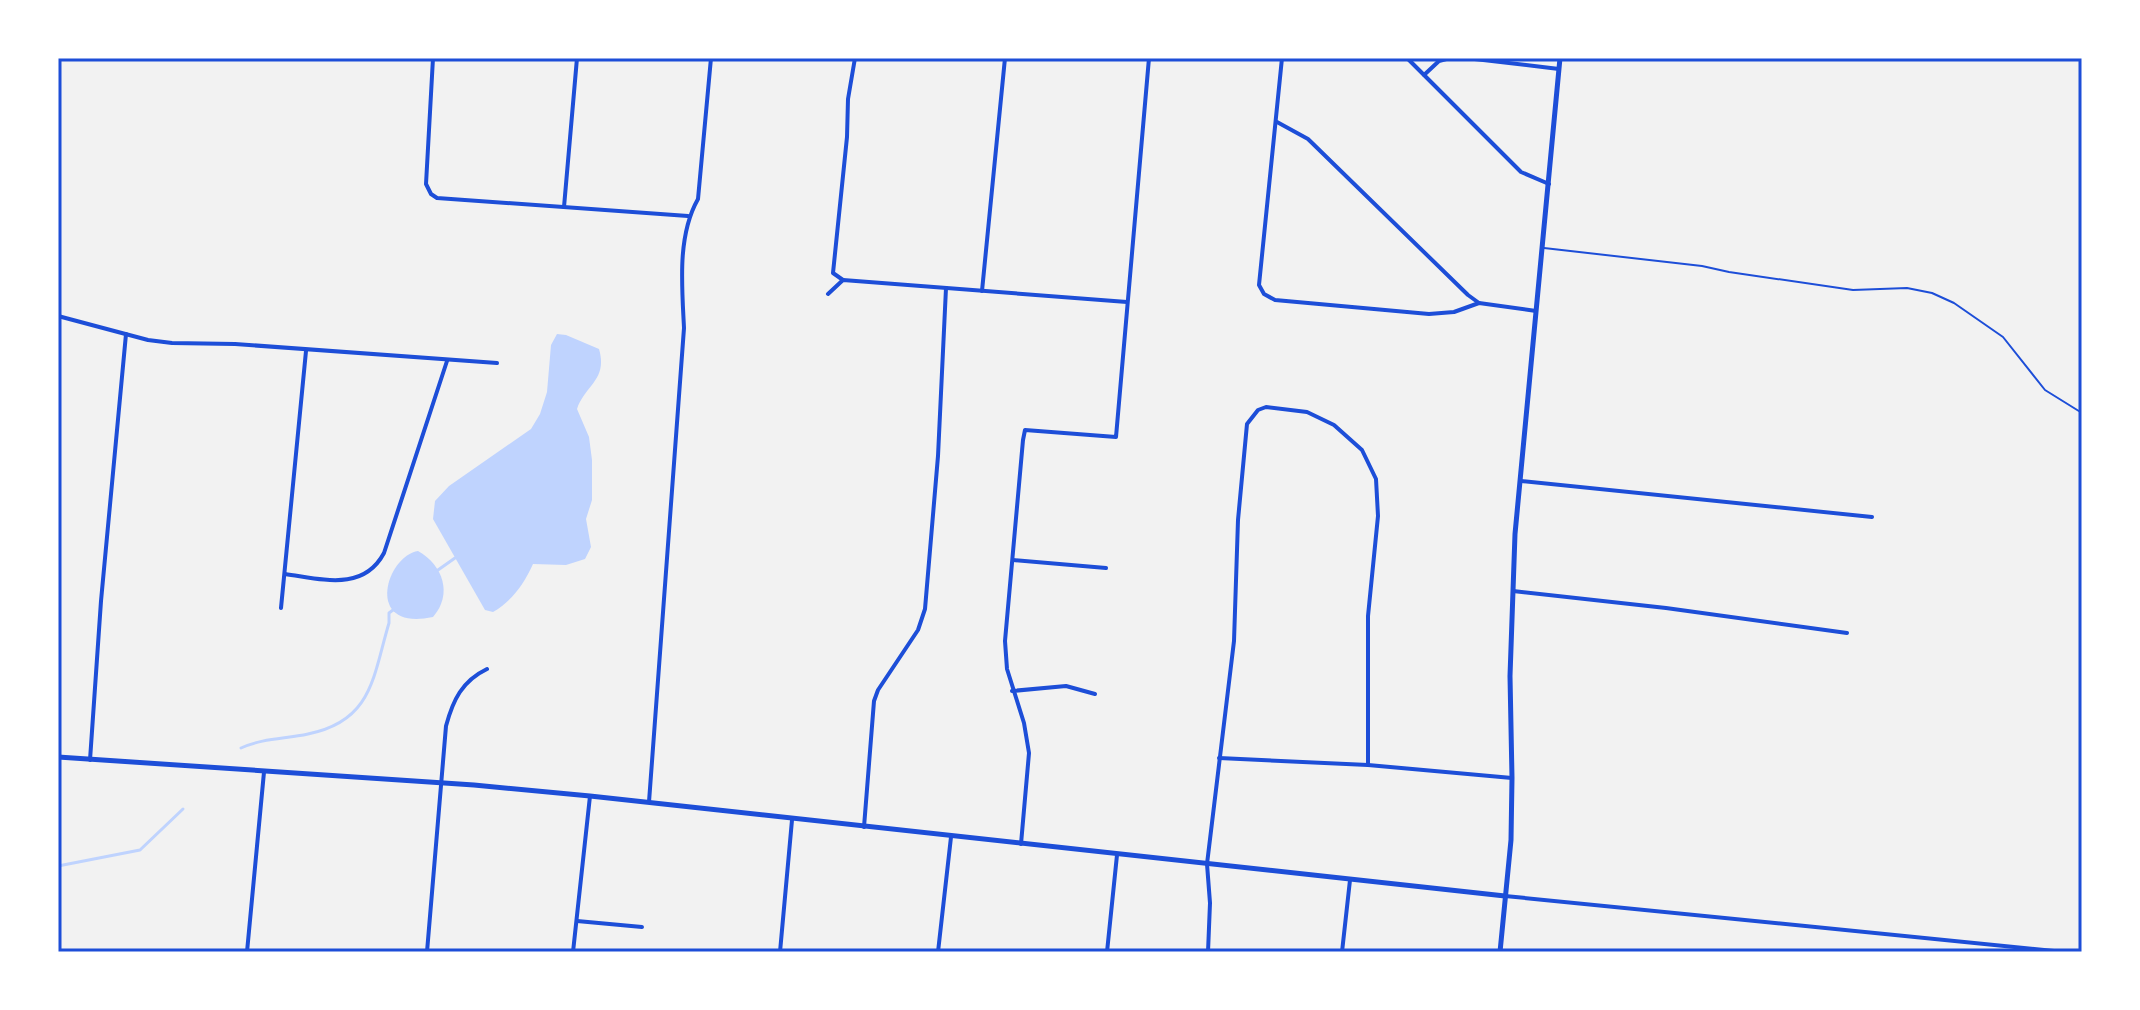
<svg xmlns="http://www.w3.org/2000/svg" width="2140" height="1010" viewBox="0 0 2140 1010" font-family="Commissioner,sans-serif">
  <rect width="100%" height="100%" fill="#f2f2f2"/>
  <g fill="#bfd3fe">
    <path d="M 557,334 L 566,335 L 599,349 C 608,380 585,385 577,409 L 589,437 L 592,460 L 592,500 L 586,519 L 591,547 L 585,559 L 566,565 L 533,564 C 524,584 512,601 493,612 L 485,610 L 433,519 L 435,501 L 449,486 L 531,429 L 540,414 L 547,392 L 551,345 Z"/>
    <path d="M 418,551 C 443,565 453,594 433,617 C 363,632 386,556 418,551 Z"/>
  </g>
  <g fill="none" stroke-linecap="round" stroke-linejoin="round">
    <g stroke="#bfd3fe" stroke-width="3">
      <polyline points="438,570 455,558"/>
      <path d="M 241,748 C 263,738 285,739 308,734 C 373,721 373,676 389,623 L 389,613 L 393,610"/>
      <polyline points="58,866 140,850 183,809"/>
    </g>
    <polyline stroke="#1d4ed8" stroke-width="2" points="1544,248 1702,266 1729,272 1853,290 1907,288 1932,293 1954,303 2003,337 2045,390 2082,413"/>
    <g stroke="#1d4ed8" stroke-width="4">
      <polyline points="433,58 426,184 431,194 437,198 688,216"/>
      <polyline points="1282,58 1259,285 1264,294 1275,300 1429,314 1454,312 1479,303 1536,311"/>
      <polyline points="1407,58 1521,172 1549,184"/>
      <polyline points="1466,58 1559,69"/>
      <polyline points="1424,75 1439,61 1450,58"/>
      <polyline points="1277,122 1308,139 1468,295 1479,303"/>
      <polyline points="564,207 577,58"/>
      <polyline points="843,280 833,273 847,137 848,99 855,58"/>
      <polyline points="982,291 1005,58"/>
      <polyline points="828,294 843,280 1127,302"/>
      <polyline points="58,316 148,340 172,343 235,344 497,363"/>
      <polyline points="1521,481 1872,517"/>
      <polyline points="1013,560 1106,568"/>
      <path d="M 285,574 C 322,579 363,592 384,553 L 447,361"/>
      <polyline points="1513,591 1666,608 1847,633"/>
      <polyline points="281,608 306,351"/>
      <polyline points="1012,691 1066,686 1095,694"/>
      <polyline points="1219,758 1368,765 1512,778"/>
      <polyline points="90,760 101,601 126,334"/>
      <path d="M 649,802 L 684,328 C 682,286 677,236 698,199 L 711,58"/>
      <polyline points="864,827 874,701 878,690 918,630 925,609 938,456 946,288"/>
      <polyline points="1021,844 1029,753 1024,723 1007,669 1005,641 1023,440 1025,430 1116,437 1149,58"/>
      <polyline points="1505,896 2064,952"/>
      <polyline points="577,921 642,927"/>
      <polyline points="247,952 264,772"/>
      <path d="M 427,952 L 446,726 C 453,700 462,681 487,669"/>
      <polyline points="573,952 590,796"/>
      <polyline points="780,952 792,820"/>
      <polyline points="938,952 951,837"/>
      <polyline points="1071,952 1074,952"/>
      <polyline points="1107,952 1117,855"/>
      <polyline points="1208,952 1210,903 1207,864 1234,641 1238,520 1247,424 1258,410 1266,407 1307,412 1334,425 1362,450 1376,479 1378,516 1368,616 1368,765"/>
      <polyline points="1342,952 1350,880"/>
    </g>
    <polyline stroke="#1d4ed8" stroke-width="5" points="58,757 474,785 590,796 1505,896"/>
    <polyline stroke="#1d4ed8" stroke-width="5" points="1500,952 1511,840 1512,778 1510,676 1515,534 1560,58"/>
  </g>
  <rect width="2140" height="1010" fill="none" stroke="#ffffff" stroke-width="120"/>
  <rect x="60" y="60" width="2020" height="890" fill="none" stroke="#1d4ed8" stroke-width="3"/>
</svg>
